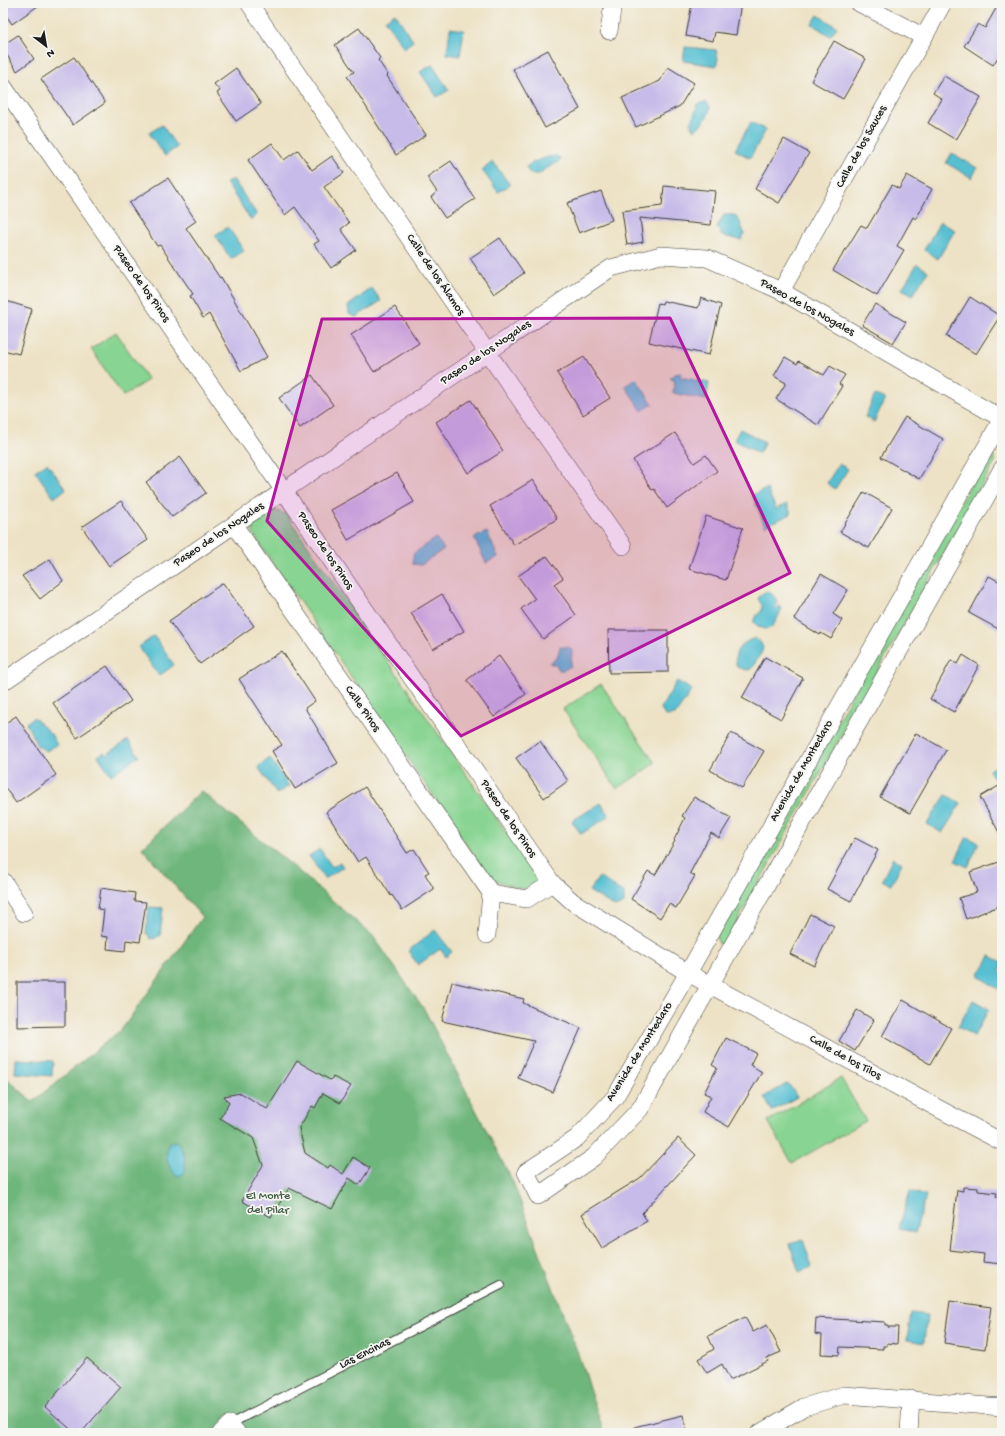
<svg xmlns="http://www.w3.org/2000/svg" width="1005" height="1436" viewBox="0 0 1005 1436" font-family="'Gochi Hand',sans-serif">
  <rect width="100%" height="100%" fill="#f6f6f2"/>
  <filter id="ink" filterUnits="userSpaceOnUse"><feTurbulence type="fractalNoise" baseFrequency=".025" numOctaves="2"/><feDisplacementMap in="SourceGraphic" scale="8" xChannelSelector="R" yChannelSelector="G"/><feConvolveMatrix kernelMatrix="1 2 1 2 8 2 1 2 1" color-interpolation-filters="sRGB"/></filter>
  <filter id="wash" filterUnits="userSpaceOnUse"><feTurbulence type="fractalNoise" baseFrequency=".012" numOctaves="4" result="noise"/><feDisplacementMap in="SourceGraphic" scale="16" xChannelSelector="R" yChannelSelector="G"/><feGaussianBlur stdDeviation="0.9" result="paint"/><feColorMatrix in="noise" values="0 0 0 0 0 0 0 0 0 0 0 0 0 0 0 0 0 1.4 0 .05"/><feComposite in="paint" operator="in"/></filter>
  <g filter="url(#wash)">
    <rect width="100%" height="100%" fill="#ede2c5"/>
    <g fill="#88d492" stroke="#527857">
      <polygon points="116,332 148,380 123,396 91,349"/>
      <polygon points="993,455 995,462 726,941 719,944 716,937 986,457"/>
      <polygon points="272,509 286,514 540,881 526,889 513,887 490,878 253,534 254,521"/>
      <polygon points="601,684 655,763 617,789 563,709"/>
      <polygon points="841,1078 866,1121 792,1163 768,1121"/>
    </g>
    <polygon fill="#6eb67c" stroke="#45694c" points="201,791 294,867 373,936 424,1009 513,1182 577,1351 604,1433 3,1433 3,1075 32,1101 37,1098 122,1029 202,917 142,848"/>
    <g fill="#56c0d2" stroke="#396e77">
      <polygon points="395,13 413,41 404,48 385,20"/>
      <polygon points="818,15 837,27 830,36 812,24"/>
      <polygon points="450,28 464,30 460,56 447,54"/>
      <polygon points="685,47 716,50 718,59 716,66 683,61"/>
      <polygon points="432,65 449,90 437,97 420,72"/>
      <path d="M 706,102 L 710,107 C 709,117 703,123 695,130 L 691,126 C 691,117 697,112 697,104 Z"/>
      <polygon points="751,122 766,130 750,158 735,150"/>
      <polygon points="162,125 177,147 165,156 149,133"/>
      <polygon points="952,153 977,168 972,178 946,163"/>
      <path d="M 557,156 L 561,160 L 544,170 L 539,174 L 530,174 L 526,167 C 536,160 545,157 557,156 Z"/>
      <polygon points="493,162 510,185 498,192 482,170"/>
      <polygon points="233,179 257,215 251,220 226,183"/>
      <polygon points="724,215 735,215 740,222 744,233 741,240 722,236 717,227"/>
      <polygon points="940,222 955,230 938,259 924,250"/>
      <polygon points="228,227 244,251 231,259 215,235"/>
      <polygon points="917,264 928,271 913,295 902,289"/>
      <polygon points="372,288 381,301 356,317 349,314 348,306"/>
      <polygon points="681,373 680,377 709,383 706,400 673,393 675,381 670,378 675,374"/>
      <polygon points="636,379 653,404 642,411 625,386"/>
      <polygon points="875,395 885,399 874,422 865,417"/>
      <polygon points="740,429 765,442 759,453 734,440"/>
      <polygon points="47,463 66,489 54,498 35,471"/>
      <polygon points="839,464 848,469 835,489 827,483"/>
      <polygon points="767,489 776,509 787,504 791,514 765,526 752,495"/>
      <polygon points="487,532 498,557 486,563 474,538"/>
      <polygon points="436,538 444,549 421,565 413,564 413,554"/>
      <path d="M 767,591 C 774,595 780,600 775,608 L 777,609 L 779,606 L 782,608 C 779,614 774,630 766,629 C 762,629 757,625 754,623 L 754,619 L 762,610 L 762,605 L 758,599 L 760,595 Z"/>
      <polygon points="154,636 174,665 159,676 139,647"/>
      <path d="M 755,638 L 761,643 L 763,648 C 762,653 760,655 757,659 C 751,671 751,672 737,667 C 732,651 741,643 755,638 Z"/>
      <polygon points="560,647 569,647 572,650 571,666 564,670 559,670 556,665 549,663 557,658"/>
      <polygon points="677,681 692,690 675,715 665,716 661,708"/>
      <polygon points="34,717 51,734 57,745 46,751 37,745 26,723"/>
      <polygon points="128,740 139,756 111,775 98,756 104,752 106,755"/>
      <polygon points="270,758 289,786 277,794 258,767"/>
      <polygon points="1002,763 1002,775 994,779 989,770"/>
      <polygon points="946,795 961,803 942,833 927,824"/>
      <polygon points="601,803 609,816 581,834 572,821"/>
      <polygon points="967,837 979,843 968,867 955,861"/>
      <polygon points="320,849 332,867 340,862 343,867 325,879 309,856"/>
      <polygon points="893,858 902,863 891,885 882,880"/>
      <polygon points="599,877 624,893 624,903 615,907 589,891"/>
      <polygon points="149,907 163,908 160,936 158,936 156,938 153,939 150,938 148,934 146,934"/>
      <polygon points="435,930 452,952 446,957 440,949 418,965 408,951"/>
      <path d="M 990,956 L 1002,962 L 1000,971 C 1003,976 1003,984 1000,990 L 978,976 Z"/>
      <polygon points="973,1000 989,1009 974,1036 958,1027"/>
      <polygon points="16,1059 53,1061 52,1076 15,1073"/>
      <polygon points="788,1083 797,1097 772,1111 764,1097"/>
      <path d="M 176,1141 C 185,1151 186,1160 185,1173 L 179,1176 L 175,1175 C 167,1164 164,1156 169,1143 Z"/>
      <polygon points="910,1191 926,1196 915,1233 899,1228"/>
      <polygon points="803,1240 812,1267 799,1272 790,1244"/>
      <polygon points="911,1313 927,1315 924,1343 907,1340"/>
    </g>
    <g id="blocks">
      <g fill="#c7bce9">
        <polygon points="3,3 42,3 12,24 3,11"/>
        <polygon points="692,3 741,3 736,35 715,32 713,41 686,36"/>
        <polygon points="999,3 1002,3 1002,51 993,65 964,46 978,24 985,28"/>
        <polygon points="359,28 380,58 378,60 388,75 387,76 426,135 396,155 347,76 354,72 335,45"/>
        <polygon points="18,35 34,59 17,71 3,49 3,45"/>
        <polygon points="834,41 866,59 843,99 811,81"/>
        <polygon points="548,50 580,109 545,128 513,69"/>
        <polygon points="74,57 105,103 73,125 41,79"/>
        <polygon points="668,67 694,83 680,106 636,127 622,98 660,81"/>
        <polygon points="236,68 261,104 236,121 217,93 220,91 214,84"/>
        <polygon points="944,76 981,97 956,140 928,123 942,99 933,93"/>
        <polygon points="784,139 809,153 779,203 755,189"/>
        <polygon points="272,143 284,160 298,150 312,170 332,156 344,173 324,187 349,223 341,229 356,250 331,268 314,244 319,241 295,207 285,215 248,160"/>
        <polygon points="451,161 475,199 445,218 431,197 437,192 427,177"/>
        <polygon points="907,175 932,189 916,219 913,217 897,246 904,250 877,296 833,270 861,225 867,228 892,185 899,189"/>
        <polygon points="168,178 196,221 186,228 220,278 221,277 267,357 241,371 209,314 203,318 190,296 193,294 160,245 157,246 129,203"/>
        <polygon points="664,186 715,191 711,225 640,218 643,242 627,245 622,211 662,206"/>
        <polygon points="601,191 612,220 579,233 567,203"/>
        <polygon points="500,238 524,273 494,294 470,258"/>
        <polygon points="970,297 1000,316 976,354 946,336"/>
        <polygon points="701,298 721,305 718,316 709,355 649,342 658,303 662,304 663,301 698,308"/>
        <polygon points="3,300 32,309 19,354 3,350"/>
        <polygon points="875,304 906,322 893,343 862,325"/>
        <polygon points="395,307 419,343 374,372 351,335"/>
        <polygon points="584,357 610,398 583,415 557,373"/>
        <polygon points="785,357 797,364 799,361 824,375 830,366 845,375 839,384 842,386 818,425 776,399 786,383 774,376"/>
        <polygon points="312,375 333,405 300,428 279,398"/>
        <polygon points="471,400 503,451 468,473 436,422"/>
        <polygon points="905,417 943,439 919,479 881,457"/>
        <polygon points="675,433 694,463 706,455 717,471 667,508 654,489 652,490 633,460"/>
        <polygon points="180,457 206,493 172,517 146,482"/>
        <polygon points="397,473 414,502 348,540 331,510"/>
        <polygon points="533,480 557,519 514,545 490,506"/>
        <polygon points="864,492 892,508 869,548 840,532"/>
        <polygon points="121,501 148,540 109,566 82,527"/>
        <polygon points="706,516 743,528 726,580 689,569"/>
        <polygon points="547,556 563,578 554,584 576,615 543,639 521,609 535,599 518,576"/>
        <polygon points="50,559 63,581 40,599 22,576"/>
        <polygon points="821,574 848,590 833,614 842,620 831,639 821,633 820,635 794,619"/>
        <polygon points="989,576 1002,583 1002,631 969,613"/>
        <polygon points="223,583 254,626 200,664 169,621"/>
        <polygon points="442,594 464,631 433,649 411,613"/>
        <polygon points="608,630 668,630 668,672 609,673"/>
        <polygon points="282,651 315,701 305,708 338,763 295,789 272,751 282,745 239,679"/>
        <polygon points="963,655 979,665 954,712 930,699 951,660 958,664"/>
        <polygon points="499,656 526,694 494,717 467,680"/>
        <polygon points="765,657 803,678 781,719 742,698"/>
        <polygon points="107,666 131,701 77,738 53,703"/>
        <polygon points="16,716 56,775 16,803 3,785 3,725"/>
        <polygon points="731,733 764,751 742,788 710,770"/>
        <polygon points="916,733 946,750 910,813 880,797"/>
        <polygon points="540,741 568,781 544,798 516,758"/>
        <polygon points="1002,784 1002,838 980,797"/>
        <polygon points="365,787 407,853 414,849 429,872 425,874 434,889 402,910 392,895 391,896 366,857 358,862 326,812"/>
        <polygon points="694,797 731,818 719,838 711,833 690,873 695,876 676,908 669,904 660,918 631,899 648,871 655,875 675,841 674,840 685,818 682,816"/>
        <polygon points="855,838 878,850 851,901 827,889"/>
        <polygon points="1002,861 1002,905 966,919 959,898 977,892 970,872"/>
        <polygon points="101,888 135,893 134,901 146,902 140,942 126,940 125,951 107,949 108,937 101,936 104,910 98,909"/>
        <polygon points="810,914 834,926 814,966 790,954"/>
        <polygon points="17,982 65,982 65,1026 17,1027"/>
        <polygon points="452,982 524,999 523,1003 581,1028 553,1092 518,1078 534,1041 442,1021"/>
        <polygon points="903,1000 951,1028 930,1064 882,1036"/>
        <polygon points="857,1010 874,1020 855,1051 839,1041"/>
        <polygon points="726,1038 756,1053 750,1065 762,1072 729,1127 703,1112 711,1096 704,1093 717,1068 712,1065"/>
        <polygon points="297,1061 330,1080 333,1077 351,1086 340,1103 323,1093 315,1108 312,1106 299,1128 305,1153 328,1168 330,1165 343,1174 353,1157 370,1168 359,1185 349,1178 332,1209 289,1188 271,1217 242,1201 263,1165 253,1138 220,1118 229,1103 224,1096 241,1093 267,1109"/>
        <polygon points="678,1138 696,1155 642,1213 647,1221 602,1248 582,1214 640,1178"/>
        <polygon points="963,1187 978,1188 978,1191 997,1193 996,1197 1002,1197 1002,1264 983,1262 984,1254 950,1250 957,1190 963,1191"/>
        <polygon points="950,1301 991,1307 985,1349 944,1343"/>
        <polygon points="745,1317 753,1332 767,1325 781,1352 767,1358 768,1361 730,1380 722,1364 707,1373 698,1359 714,1349 708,1336"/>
        <polygon points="816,1318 885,1322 885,1325 888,1325 888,1327 898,1327 897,1344 887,1343 887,1346 883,1346 883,1349 840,1347 839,1355 821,1354 822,1335 815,1334"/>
        <polygon points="87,1358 121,1387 81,1433 75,1433 45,1407"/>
        <polygon points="683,1415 687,1433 635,1433 634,1427"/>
      </g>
    </g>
  </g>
  <g filter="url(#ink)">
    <use href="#blocks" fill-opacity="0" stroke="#3b3a35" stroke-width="1"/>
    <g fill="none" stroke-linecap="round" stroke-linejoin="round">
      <g stroke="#3b3a35" stroke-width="10">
        <polyline id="lane" points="230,1424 501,1285"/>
      </g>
      <g stroke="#3b3a35" stroke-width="18">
        <g id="street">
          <polyline points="249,3 487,352 623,546"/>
          <polyline points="859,3 924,37"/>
          <polyline points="609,31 613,3"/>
          <polyline points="3,86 284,491 552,883 573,902 688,973 941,1110 1002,1142"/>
          <polyline points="781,291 943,3"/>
          <polyline points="1002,419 688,973 615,1097 577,1138 526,1172 538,1196 594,1157 640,1109 1002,469"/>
          <polyline points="234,525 491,893 487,935"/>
          <polyline points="3,682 611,268 661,255 707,258 781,291 1002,419"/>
          <polyline points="3,881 24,913"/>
          <polyline points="491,893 527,899 552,883"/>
          <polyline points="221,1433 230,1424 237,1433"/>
          <polyline points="760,1433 804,1407 844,1395 1002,1407"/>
          <polyline points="909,1433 911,1399"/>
        </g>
      </g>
      <use href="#lane" stroke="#fff" stroke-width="8"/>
      <use href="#street" stroke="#fff" stroke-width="17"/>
    </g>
  </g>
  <path fill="#b5179e" fill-opacity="0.2" stroke="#b5179e" stroke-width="3" stroke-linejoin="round" d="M 670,318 L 790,573 L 461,736 L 267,521 L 322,319 Z"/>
  <g text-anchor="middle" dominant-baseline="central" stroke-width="3.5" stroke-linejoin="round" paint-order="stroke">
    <g font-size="12" fill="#1c1c1c" stroke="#f6f6f2">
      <text transform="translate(862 147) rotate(-61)">Calle de los Sauces</text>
      <text transform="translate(435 275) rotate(56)">Calle de los Álamos</text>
      <text transform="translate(141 284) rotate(55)">Paseo de los Pinos</text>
      <text transform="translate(807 308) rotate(29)">Paseo de los Nogales</text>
      <text transform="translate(486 353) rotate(-34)">Paseo de los Nogales</text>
      <text transform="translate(219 535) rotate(-34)">Paseo de los Nogales</text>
      <text transform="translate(325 551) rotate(56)">Paseo de los Pinos</text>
      <text transform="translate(362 709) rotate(55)">Calle Pinos</text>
      <text transform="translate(802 771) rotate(-60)">Avenida de Monteclaro</text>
      <text transform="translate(508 819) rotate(56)">Paseo de los Pinos</text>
      <text transform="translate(640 1052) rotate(-58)">Avenida de Monteclaro</text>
      <text transform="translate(845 1058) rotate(29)">Calle de los Tilos</text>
      <text transform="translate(365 1354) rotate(-27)">Las Encinas</text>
    </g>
    <g font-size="12" fill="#425c45" stroke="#f6f6f2">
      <text x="268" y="1197">El Monte<tspan x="268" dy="14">del Pilar</tspan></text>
    </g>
  </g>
  <rect width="1005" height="1436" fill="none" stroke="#f6f6f2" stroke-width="16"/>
  <g transform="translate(46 46) rotate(149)" stroke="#f6f6f2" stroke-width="3" paint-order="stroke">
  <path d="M0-3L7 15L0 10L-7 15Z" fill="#1c1c1c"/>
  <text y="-6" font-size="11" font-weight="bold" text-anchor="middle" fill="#1c1c1c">N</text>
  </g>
</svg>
